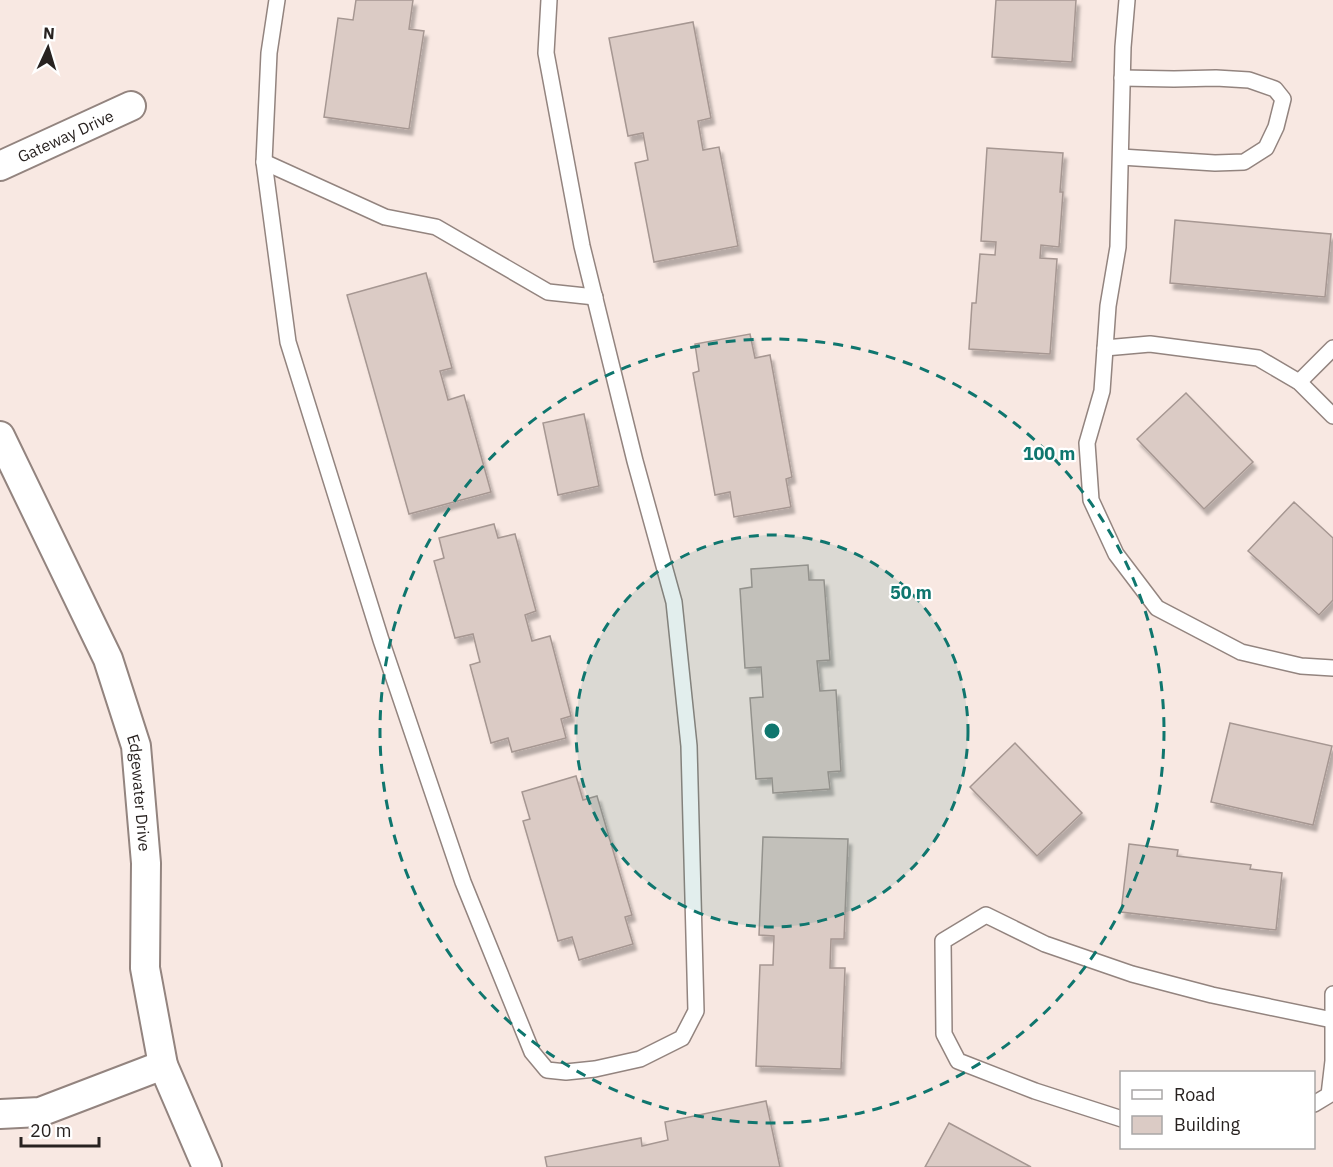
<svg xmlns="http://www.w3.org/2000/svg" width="1333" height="1167" viewBox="0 0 1333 1167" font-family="'IBM Plex Sans',sans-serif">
  <defs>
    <filter id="shadow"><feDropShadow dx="3.5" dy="6" stdDeviation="1.5" flood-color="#0004"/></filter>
  </defs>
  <rect width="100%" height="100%" fill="#f8e8e2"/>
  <g fill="#dbcbc5" stroke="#a69792" stroke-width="1.5" filter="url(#shadow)">
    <polygon points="356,0 413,0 409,29 424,31 409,129 324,117 338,18 353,20"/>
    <polygon points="996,0 1076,0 1072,62 992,57"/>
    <polygon points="693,22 711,118 698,121 703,150 719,147 738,246 654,262 635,163 648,160 643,133 628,136 609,38"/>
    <polygon points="987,148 1063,153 1060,192 1063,192 1059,247 1041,245 1040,258 1057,259 1050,354 969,349 972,303 976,303 980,254 995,255 996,242 981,241"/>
    <polygon points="1175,220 1331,234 1325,297 1170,283"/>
    <polygon points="426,273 452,368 440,371 448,400 464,395 491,492 409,514 347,295"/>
    <polygon points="750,334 755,358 770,355 792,477 786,479 791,507 734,517 730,492 715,495 693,373 699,371 695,344"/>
    <polygon points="1186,393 1253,462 1204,509 1137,439"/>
    <polygon points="584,414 599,486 558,495 543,423"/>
    <polygon points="1294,502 1333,538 1333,600 1319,615 1248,551"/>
    <polygon points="494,524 498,538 515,534 536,611 525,615 532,641 550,636 571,716 561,719 566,738 512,752 508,738 491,743 470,665 480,662 473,634 455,638 434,561 444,558 439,538"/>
    <polygon points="808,565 809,580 824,580 830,660 817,661 820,691 836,690 841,771 828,772 830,789 773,793 772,778 756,779 750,698 763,697 761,667 745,668 740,589 752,587 751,569"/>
    <polygon points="1230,723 1332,746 1313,825 1211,802"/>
    <polygon points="1015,743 1082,813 1037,856 970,787"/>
    <polygon points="576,776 583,800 597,796 632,915 625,917 633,944 579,960 572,937 558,941 523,821 530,819 522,792"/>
    <polygon points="763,837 848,839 844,939 831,939 830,968 845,968 841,1069 756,1066 760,965 773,965 774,936 759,935"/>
    <polygon points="1129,844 1178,850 1177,856 1251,865 1250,869 1282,873 1276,930 1121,912"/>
    <polygon points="766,1101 780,1167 547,1167 545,1157 641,1138 642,1146 668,1140 665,1122"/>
    <polygon points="949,1123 1031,1167 925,1167"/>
  </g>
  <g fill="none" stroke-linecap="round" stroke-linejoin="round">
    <g stroke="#93847f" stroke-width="18">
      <g id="lane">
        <polyline points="277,0 269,53 264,162 288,342 381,640 463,882 532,1052 547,1070 566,1072 595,1069 640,1059 682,1038 696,1011 689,746 674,602 635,461 582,246 546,53 549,0"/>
        <polyline points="1127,0 1123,47 1118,247 1108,306 1102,391 1087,443 1091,500 1116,554 1157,608 1241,652 1301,666 1333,668"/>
        <polyline points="1121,157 1215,163 1244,162 1266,148 1276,127 1283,99 1275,89 1249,80 1216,78 1174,79 1122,78"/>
        <polyline points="264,162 385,217 436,227 548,292 595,297"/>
        <polyline points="1105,348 1150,344 1258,358 1299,382 1333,416"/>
        <polyline points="1299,382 1333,348"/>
        <polyline points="1314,1104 1329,1095 1333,1061 1333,994"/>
        <polyline points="1122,1119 1035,1091 958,1061 944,1034 943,941 986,915 1045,944 1132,974 1212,995 1332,1020"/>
      </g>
    </g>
    <g stroke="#93847f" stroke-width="32">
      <g id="street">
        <path id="s1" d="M 0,166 L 131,106"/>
        <path id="s2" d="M 0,436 L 108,659 L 136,746 L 146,863 L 145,968 L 163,1065 L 207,1167"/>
        <polyline points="0,1114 40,1112 163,1065"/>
      </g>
    </g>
    <use href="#lane" stroke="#fff" stroke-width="15"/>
    <use href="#street" stroke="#fff" stroke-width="28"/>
  </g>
  <circle cx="772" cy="731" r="196" fill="#0f766e" fill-opacity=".12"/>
  <g fill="none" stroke="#0f766e" stroke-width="3" stroke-dasharray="10 8">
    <circle cx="772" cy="731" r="196"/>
    <circle cx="772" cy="731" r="392"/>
  </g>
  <g text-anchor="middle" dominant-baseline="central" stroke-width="4.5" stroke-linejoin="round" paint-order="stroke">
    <g font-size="16" fill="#282220" stroke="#fff">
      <text stroke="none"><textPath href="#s1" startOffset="72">Gateway Drive</textPath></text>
      <text stroke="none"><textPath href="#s2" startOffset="386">Edgewater Drive</textPath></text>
    </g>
  </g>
  <circle cx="772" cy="731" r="9" fill="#0f766e" stroke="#fff" stroke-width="3"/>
  <g font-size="18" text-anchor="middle" font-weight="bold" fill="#0f766e" stroke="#fff" stroke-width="4.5" stroke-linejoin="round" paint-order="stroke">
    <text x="1049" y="460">100 m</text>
    <text x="911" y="599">50 m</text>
  </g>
  <rect x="1120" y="1071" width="195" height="78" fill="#ffffff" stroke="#a9a7a6" stroke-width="1.5"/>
  <rect x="1132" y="1090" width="30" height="9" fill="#ffffff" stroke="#a9a7a6" stroke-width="1.5"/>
  <text x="1174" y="1101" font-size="18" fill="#282220">Road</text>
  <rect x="1132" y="1116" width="30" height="18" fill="#dbcbc5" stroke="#a9a7a6" stroke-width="1.5"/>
  <text x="1174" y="1131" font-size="18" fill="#282220">Building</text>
  <g transform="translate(48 48) rotate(4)" stroke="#ffffff" stroke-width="4.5" paint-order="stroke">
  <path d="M0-4.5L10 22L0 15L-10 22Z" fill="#282220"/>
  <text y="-9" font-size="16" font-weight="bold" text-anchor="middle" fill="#282220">N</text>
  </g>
  <path d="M21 1137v9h78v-9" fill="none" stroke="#282220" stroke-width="3"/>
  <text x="30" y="1137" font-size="18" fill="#282220" stroke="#ffffff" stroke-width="4.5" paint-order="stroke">20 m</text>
</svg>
